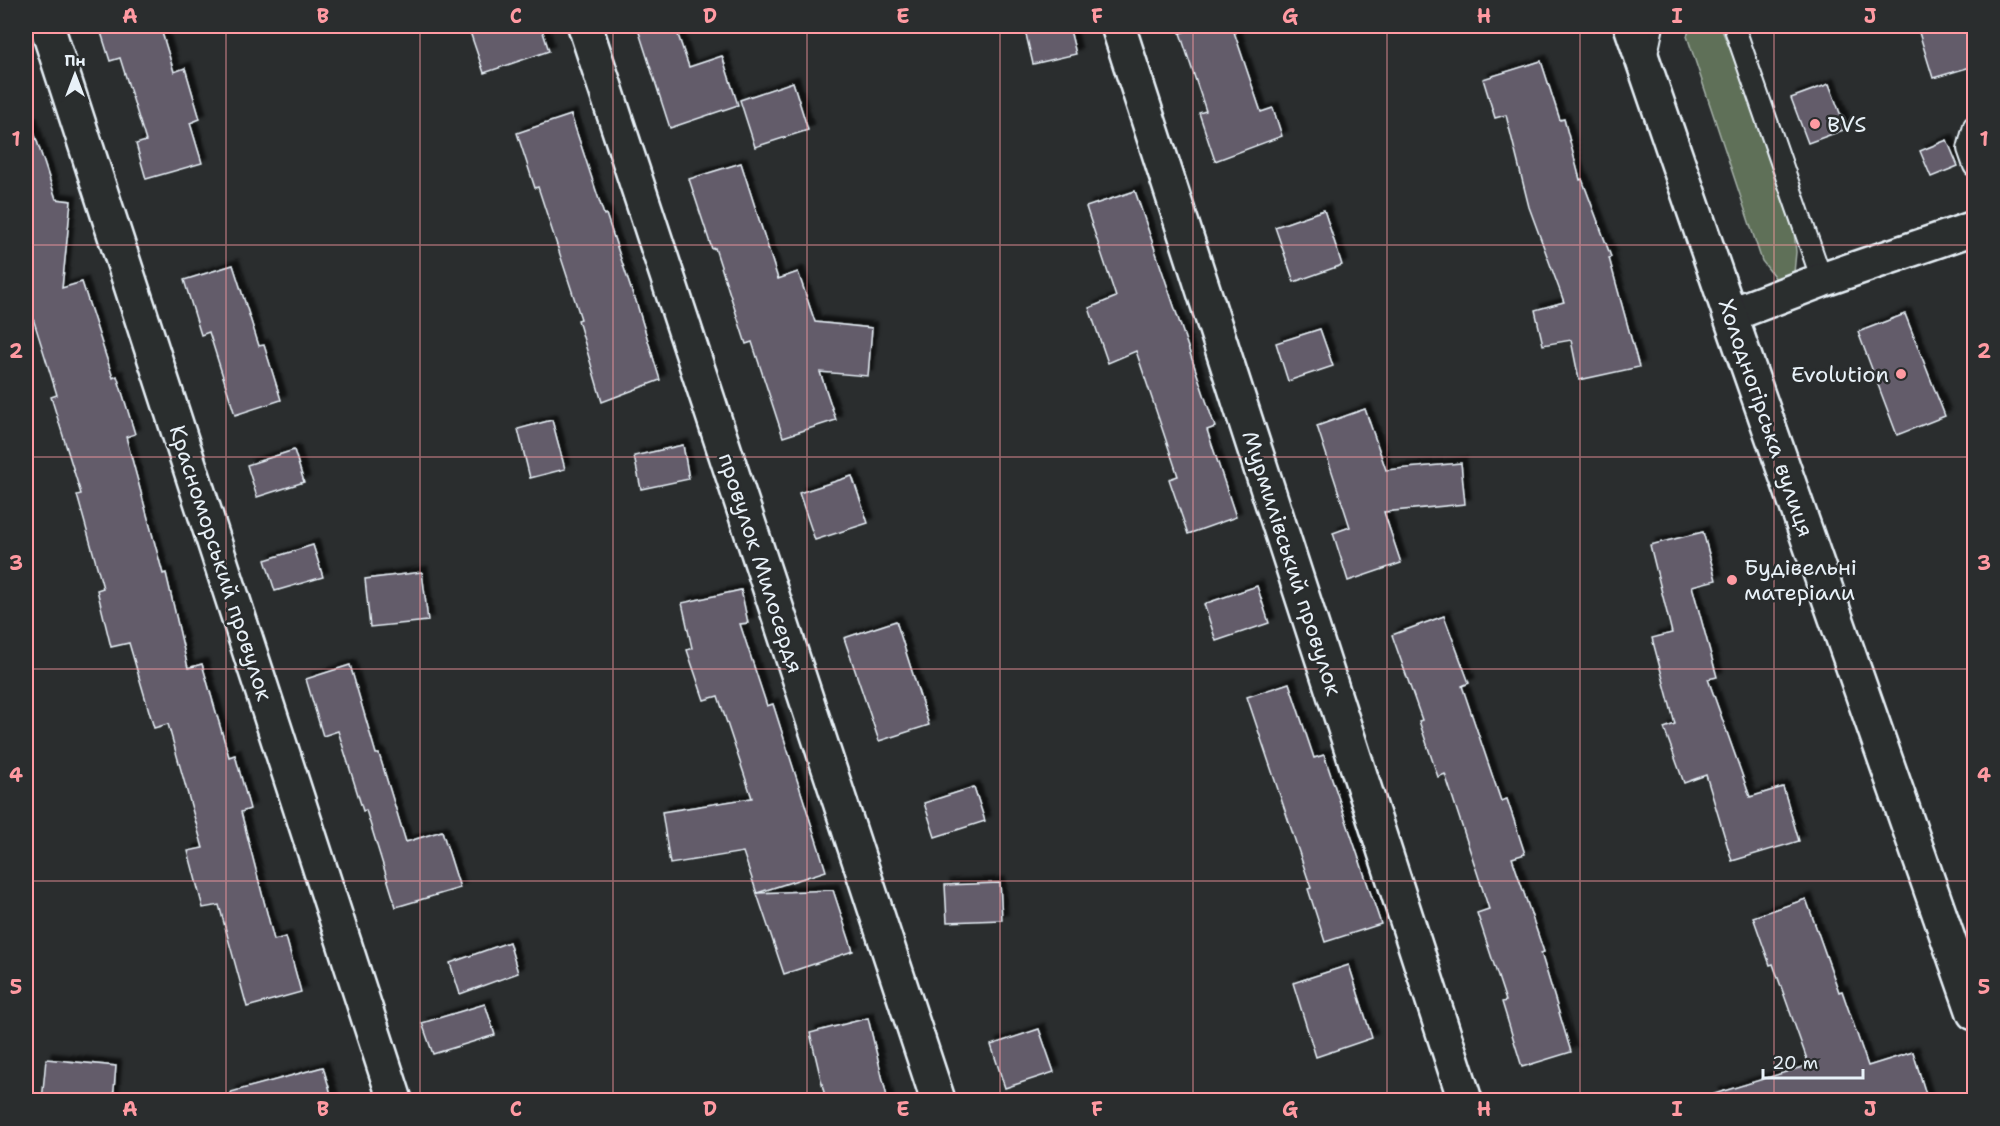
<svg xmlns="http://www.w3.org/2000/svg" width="2000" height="1126" viewBox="0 0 2000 1126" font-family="'Shantell Sans',sans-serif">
  <defs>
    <filter id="shadow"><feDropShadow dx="5.5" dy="-5.5" stdDeviation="1.5" flood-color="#0009"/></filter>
  </defs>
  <rect width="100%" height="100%" fill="#2a2d2e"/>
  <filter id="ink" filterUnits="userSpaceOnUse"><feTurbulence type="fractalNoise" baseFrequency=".0167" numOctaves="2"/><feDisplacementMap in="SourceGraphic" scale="12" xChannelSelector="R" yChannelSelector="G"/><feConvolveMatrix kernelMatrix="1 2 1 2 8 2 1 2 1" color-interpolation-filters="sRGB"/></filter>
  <g filter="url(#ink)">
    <polygon fill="#5f6f58" stroke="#a4b0a8" stroke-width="1.5" points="1691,26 1720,26 1741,74 1794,232 1796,252 1794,273 1780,284 1762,261 1687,36"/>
    <g fill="#635b6b" stroke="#e8f1f8" stroke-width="1.5" filter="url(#shadow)">
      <polygon points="99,26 160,26 174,72 185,68 200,119 190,123 202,163 146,179 136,144 146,141 120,58 110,61"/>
      <polygon points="468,26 541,26 549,51 484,73"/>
      <polygon points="637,26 675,26 689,67 722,56 738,105 670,128"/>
      <polygon points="1024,26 1069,26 1076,54 1033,64"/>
      <polygon points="1202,26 1232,26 1261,112 1273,108 1282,136 1215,161 1199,113 1206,111 1180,33"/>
      <polygon points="1917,26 1974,26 1974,66 1933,78"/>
      <polygon points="1541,61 1560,120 1564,119 1580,180 1582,179 1611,257 1609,258 1639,367 1579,380 1571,340 1543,345 1535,310 1564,302 1529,207 1506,115 1495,118 1483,79"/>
      <polygon points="793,82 808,130 755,147 740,100"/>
      <polygon points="1829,84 1846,129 1808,143 1791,98"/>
      <polygon points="571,115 604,215 606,214 634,298 635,298 660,380 602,402 578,320 581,319 538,187 535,188 517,133"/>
      <polygon points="31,123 56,199 71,201 62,288 82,282 113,378 117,376 135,434 126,437 163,574 166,573 188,668 202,664 229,757 235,755 250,809 241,812 274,940 286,937 301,992 247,1007 219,905 203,908 188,851 203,848 168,724 154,728 129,643 111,647 97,590 103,588 77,495 81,494 51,397 57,395 26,296 26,124"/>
      <polygon points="1947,140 1958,166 1931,177 1920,151"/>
      <polygon points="741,163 778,279 798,272 815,322 872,328 868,376 820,372 836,420 783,437 752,342 746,344 715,248 712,249 689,179"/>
      <polygon points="1135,191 1215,427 1207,430 1236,517 1188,534 1169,479 1178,476 1136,351 1108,363 1089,308 1116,297 1086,207"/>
      <polygon points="1324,210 1342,265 1294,282 1275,227"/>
      <polygon points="233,265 259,346 264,345 281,400 235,415 209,332 201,335 184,280"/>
      <polygon points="1905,314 1945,416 1897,435 1858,332"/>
      <polygon points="1320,329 1333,366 1288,381 1276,343"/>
      <polygon points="1365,409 1386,470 1461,463 1465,504 1384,512 1401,563 1348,581 1333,533 1350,527 1317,426"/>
      <polygon points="552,420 565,469 530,478 518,429"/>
      <polygon points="683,445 689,479 641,489 634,456"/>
      <polygon points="294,450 304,482 257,497 247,465"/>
      <polygon points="852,476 868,523 815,540 799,493"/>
      <polygon points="1703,532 1716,580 1692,586 1717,677 1708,679 1750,797 1783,787 1799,841 1732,861 1706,775 1684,783 1664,728 1675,724 1652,638 1672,633 1650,545"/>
      <polygon points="313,545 323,577 275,591 265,560"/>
      <polygon points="422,572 428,621 370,627 365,579"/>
      <polygon points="1257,586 1269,623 1216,641 1204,604"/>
      <polygon points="741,590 748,623 740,624 767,706 773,704 826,871 757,893 833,890 853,951 784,974 743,852 670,864 662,812 752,798 718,696 704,700 687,650 692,648 682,603"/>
      <polygon points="1444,616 1469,683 1462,686 1501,801 1507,799 1525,854 1512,858 1544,952 1541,953 1571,1052 1522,1067 1502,1002 1506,1001 1477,913 1489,909 1445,774 1438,777 1419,721 1422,720 1392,635"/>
      <polygon points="896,621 929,725 879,741 844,638"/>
      <polygon points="350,665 376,754 379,754 406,842 442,831 460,888 396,907 366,810 363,811 338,731 323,736 306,679"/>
      <polygon points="1289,683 1314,758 1324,755 1381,924 1325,942 1308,889 1311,888 1247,697"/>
      <polygon points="974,787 985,821 935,837 924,803"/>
      <polygon points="1000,883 1002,920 947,922 945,885"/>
      <polygon points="1806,899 1839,992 1842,991 1868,1066 1913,1052 1928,1101 1715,1101 1714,1094 1809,1065 1773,964 1770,965 1753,917"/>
      <polygon points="509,942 518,973 460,994 450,963"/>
      <polygon points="1349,965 1372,1038 1316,1057 1293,983"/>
      <polygon points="485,1004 495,1035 433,1054 422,1023"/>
      <polygon points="868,1018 888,1101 826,1101 810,1033"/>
      <polygon points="1039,1029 1054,1072 1005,1088 991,1045"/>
      <polygon points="46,1059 116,1066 113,1101 42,1101"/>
      <polygon points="323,1067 333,1101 232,1101 231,1092"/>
    </g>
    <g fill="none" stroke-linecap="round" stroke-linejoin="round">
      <g stroke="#e8f1f8" stroke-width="24">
        <g id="lane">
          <polyline points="1734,26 1822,280"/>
          <polyline points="1646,59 1653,26"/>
          <polyline points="1974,126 1968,149 1974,166"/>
        </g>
      </g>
      <g stroke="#e8f1f8" stroke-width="38">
        <g id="street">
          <polyline points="47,26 395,1100"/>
          <polyline points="585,26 938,1100"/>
          <polyline points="1118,26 1465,1100"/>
          <polyline points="1730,315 1822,280 1974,228"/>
        </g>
      </g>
      <g stroke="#e8f1f8" stroke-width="38">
        <polyline id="secondary" points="1631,26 1730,315 1974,1013"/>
      </g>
      <use href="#lane" stroke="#2a2d2e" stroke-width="20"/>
      <use href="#street" stroke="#2a2d2e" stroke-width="33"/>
      <use href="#secondary" stroke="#2a2d2e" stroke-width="33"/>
    </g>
  </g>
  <path fill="none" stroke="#ff9aa2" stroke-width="1.5" stroke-opacity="0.55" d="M 226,26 L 226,1100M 420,26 L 420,1100M 613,26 L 613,1100M 807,26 L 807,1100M 1000,26 L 1000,1100M 1193,26 L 1193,1100M 1387,26 L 1387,1100M 1580,26 L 1580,1100M 1774,26 L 1774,1100M 26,245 L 1974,245M 26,457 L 1974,457M 26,669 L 1974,669M 26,881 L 1974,881"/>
  <g fill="#ff9aa2" stroke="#2a2d2e" stroke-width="2">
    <circle cx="1815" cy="124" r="6"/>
    <circle cx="1901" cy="374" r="6"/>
    <circle cx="1732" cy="580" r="6"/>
  </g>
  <g text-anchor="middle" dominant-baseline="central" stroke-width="5" stroke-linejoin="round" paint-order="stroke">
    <g font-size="22" fill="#e8f1f8" stroke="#2a2d2e" text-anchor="start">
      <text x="1827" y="124">BVS</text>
      <text x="1889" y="374" text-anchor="end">Evolution</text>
      <text x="1744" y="567">Будівельні<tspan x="1744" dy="25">матеріали</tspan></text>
    </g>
    <g font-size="22" fill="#e8f1f8" stroke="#2a2d2e">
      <text transform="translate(1766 418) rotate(71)">Холодногірська вулиця</text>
      <text transform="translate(221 563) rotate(72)">Красноморський провулок</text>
      <text transform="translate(761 563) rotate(72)">провулок Милосердя</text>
      <text transform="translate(1292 563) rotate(72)">Мурмилівський провулок</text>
    </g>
  </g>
  <rect width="2000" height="1126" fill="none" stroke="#2a2d2e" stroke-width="66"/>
  <g transform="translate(75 75)" stroke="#2a2d2e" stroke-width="4.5" paint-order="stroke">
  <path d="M0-4.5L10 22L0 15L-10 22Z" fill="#e8f1f8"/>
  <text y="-9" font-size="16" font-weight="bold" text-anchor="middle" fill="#e8f1f8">Пн</text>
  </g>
  <path d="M1763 1069v9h100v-9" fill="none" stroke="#e8f1f8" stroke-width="3"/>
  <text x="1772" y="1069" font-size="18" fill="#e8f1f8" stroke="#2a2d2e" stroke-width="4.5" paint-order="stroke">20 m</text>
  <rect x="33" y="33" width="1934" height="1060" fill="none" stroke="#ff9aa2" stroke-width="2"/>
  <g font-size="20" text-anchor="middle" font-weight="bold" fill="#ff9aa2">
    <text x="130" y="23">A</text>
    <text x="323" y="23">B</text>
    <text x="516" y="23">C</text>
    <text x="710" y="23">D</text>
    <text x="903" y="23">E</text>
    <text x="1097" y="23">F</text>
    <text x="1290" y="23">G</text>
    <text x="1484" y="23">H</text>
    <text x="1677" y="23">I</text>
    <text x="1870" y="23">J</text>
    <text x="16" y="146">1</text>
    <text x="1984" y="146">1</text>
    <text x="16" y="358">2</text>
    <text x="1984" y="358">2</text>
    <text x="16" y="570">3</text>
    <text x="1984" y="570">3</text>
    <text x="16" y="782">4</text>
    <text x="1984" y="782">4</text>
    <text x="16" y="994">5</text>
    <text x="1984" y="994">5</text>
    <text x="130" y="1116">A</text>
    <text x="323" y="1116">B</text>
    <text x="516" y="1116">C</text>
    <text x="710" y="1116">D</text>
    <text x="903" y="1116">E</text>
    <text x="1097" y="1116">F</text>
    <text x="1290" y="1116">G</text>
    <text x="1484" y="1116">H</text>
    <text x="1677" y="1116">I</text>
    <text x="1870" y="1116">J</text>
  </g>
</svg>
